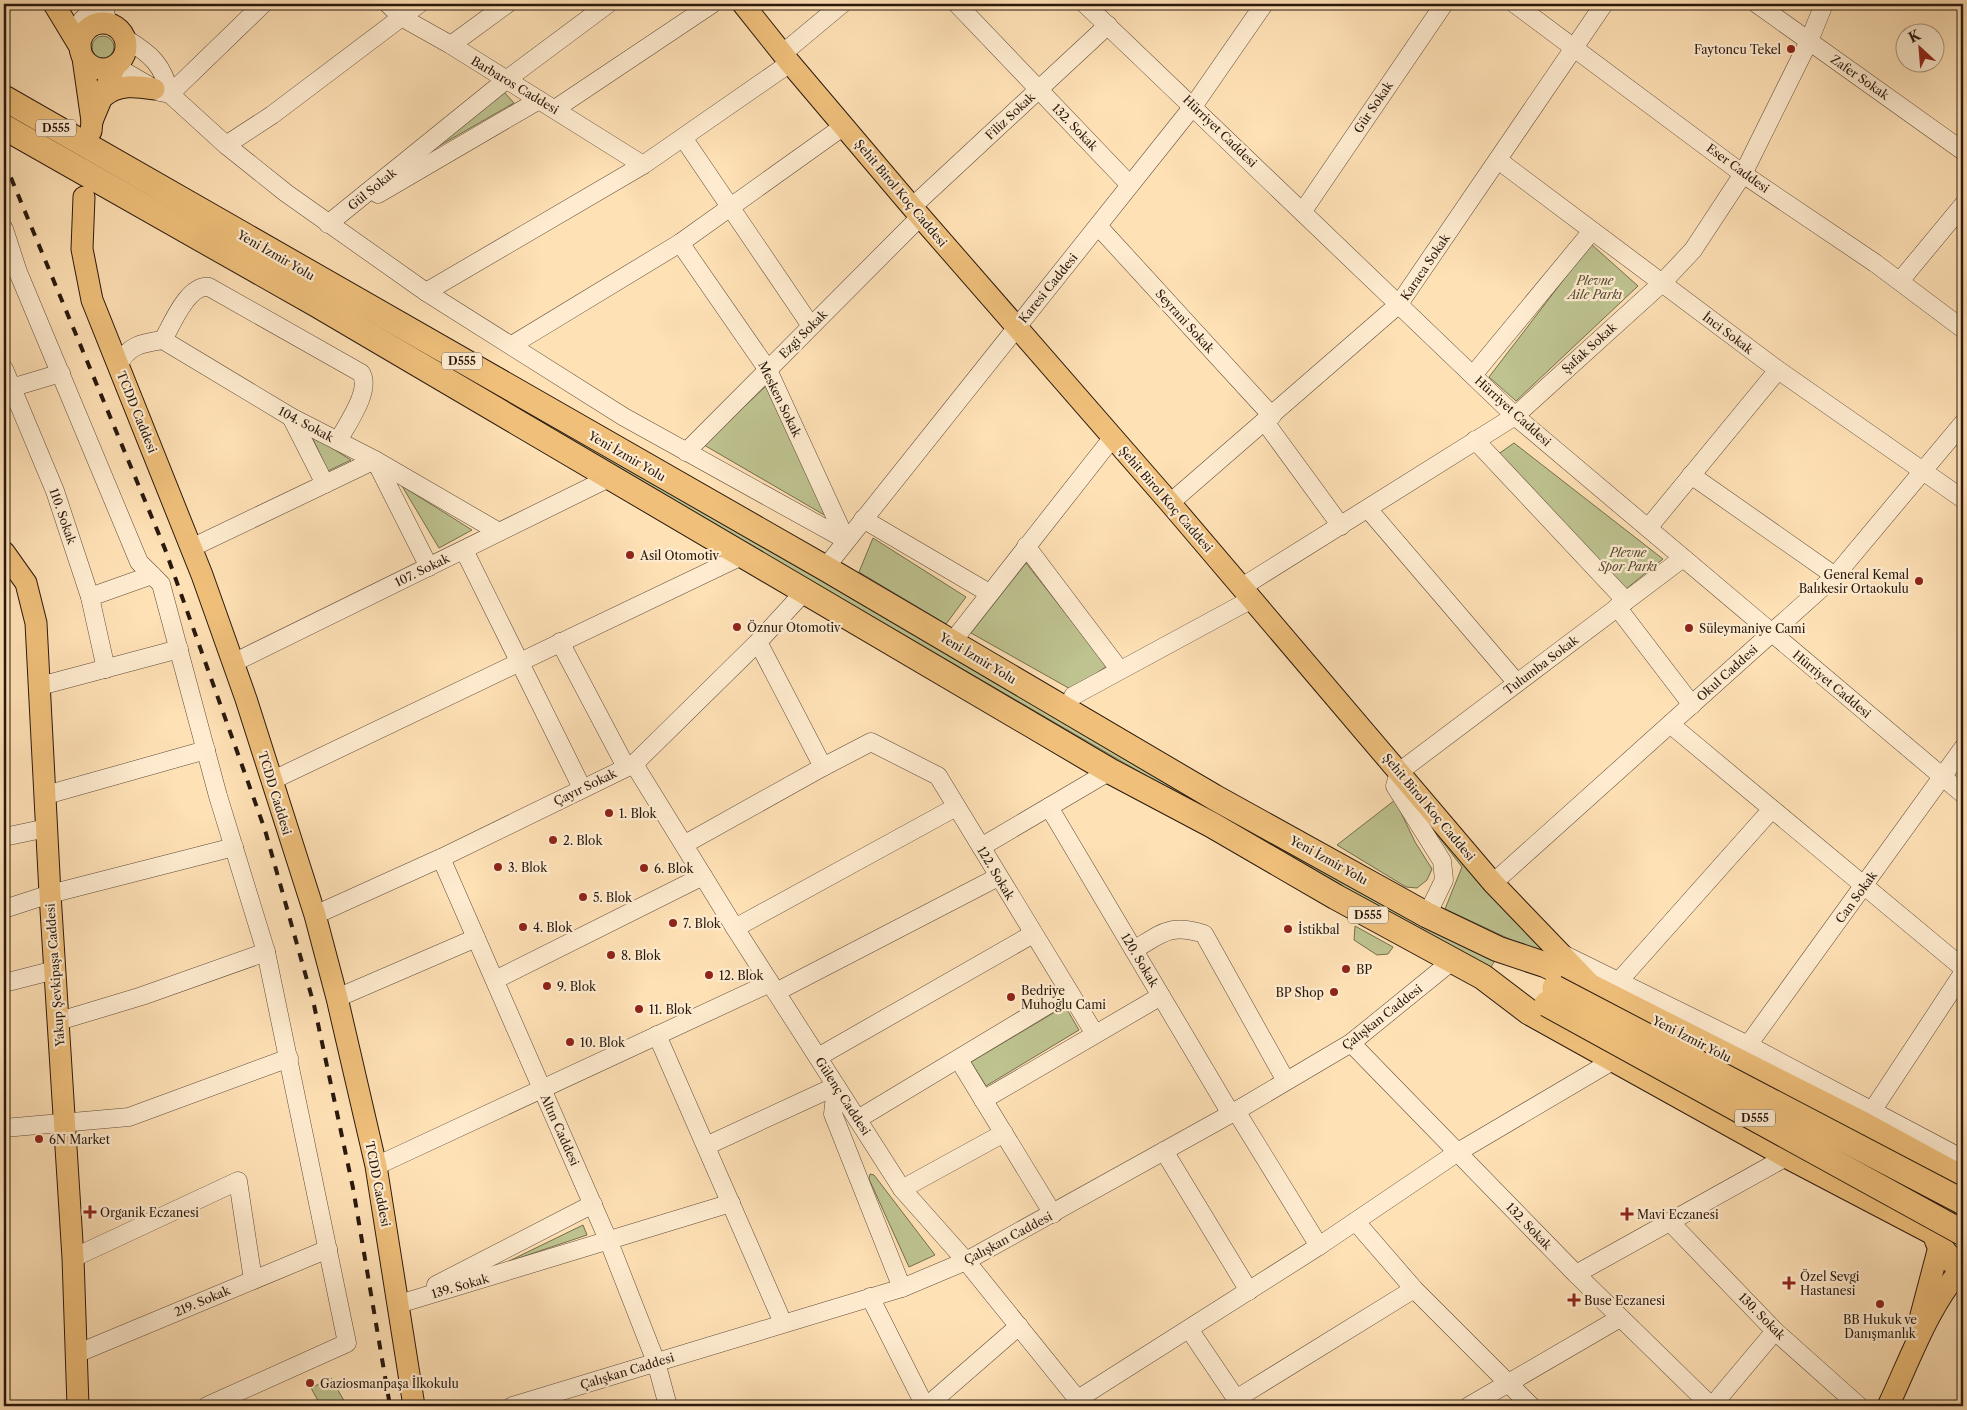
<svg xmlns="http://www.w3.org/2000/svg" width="1967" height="1410" viewBox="0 0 1967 1410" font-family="'Libre Caslon Text',serif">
  <rect width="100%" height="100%" fill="#ffe1b6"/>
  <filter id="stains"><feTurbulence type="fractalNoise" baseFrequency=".004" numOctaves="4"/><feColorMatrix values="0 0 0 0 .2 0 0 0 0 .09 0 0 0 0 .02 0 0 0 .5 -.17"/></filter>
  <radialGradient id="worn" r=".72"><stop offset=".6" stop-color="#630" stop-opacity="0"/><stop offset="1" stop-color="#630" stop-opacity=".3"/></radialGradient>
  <g fill="#bec390" stroke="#746e4e">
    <circle cx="103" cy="47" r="11"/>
    <polygon points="504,92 514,103 404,166"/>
    <polygon points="4,109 1496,959 1489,970 1317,875 469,382 4,116"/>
    <polygon points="1591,244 1638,286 1516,401 1489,377"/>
    <polygon points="766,386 826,516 704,445"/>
    <polygon points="311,435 351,460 328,471"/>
    <polygon points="1514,443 1663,559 1626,589 1497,455"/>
    <polygon points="402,486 472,530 439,548"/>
    <polygon points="873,538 966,597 946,624 859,572"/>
    <polygon points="1026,563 1107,666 1072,690 971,633"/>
    <polygon points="1395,800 1415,842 1432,869 1427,880 1417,888 1406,887 1337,845"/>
    <polygon points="1431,827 1550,958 1445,909 1462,867"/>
    <polygon points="1355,926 1393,947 1388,954 1377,955 1354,940"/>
    <polygon points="1065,1006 1079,1030 986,1086 971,1062"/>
    <polygon points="870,1174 874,1175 935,1255 909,1267 869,1179"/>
    <polygon points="583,1225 587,1235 507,1262"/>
    <polygon points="331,1378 347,1406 321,1406 311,1388"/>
  </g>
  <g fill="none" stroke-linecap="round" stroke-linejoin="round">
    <g stroke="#5e4a37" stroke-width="19">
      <g id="minor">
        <polyline points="103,4 108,24"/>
        <polyline points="388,4 401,17 451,45 643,165"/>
        <polyline points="957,4 1130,185"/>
        <polyline points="1085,4 1515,416 1963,794"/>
        <polyline points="1515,4 1743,174 1875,263 1963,329"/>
        <polyline points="1757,4 1963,151"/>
        <polyline points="82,20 99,4"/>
        <path d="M 126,39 C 151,54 163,65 170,94"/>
        <polyline points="451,45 507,4"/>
        <polyline points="782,54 842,4"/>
        <polyline points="115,66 160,92 170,94 226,145 286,193 426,292 624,417 846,540"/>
        <polyline points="170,94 263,4"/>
        <polyline points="555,109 712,4"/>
        <polyline points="684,139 811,326"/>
        <polyline points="226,145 272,115 419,4"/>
        <polyline points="1498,160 1778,370 1963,499"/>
        <polyline points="378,194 539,100"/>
        <polyline points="912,207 1108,25"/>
        <polyline points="1303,211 1444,4"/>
        <polyline points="328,224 506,80 608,4"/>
        <polyline points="1098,226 1272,416"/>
        <polyline points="4,229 18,272 139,562 161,584 218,796 266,952 347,1343 207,1406"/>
        <polyline points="680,243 768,370 846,540"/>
        <polyline points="1900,281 1963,205"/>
        <polyline points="426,292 643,165 790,63"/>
        <path d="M 163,340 C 172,324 188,284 209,287 L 361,373 C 372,390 347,424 338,441"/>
        <polyline points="512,345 680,243 844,126"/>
        <path d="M 118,366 C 128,345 142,343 163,340 L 291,417 L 375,460 L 499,532"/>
        <polyline points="4,369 55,491 90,597 106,669"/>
        <polyline points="1473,375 1592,231"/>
        <polyline points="4,390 61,373"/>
        <polyline points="291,417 325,484"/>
        <polyline points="1265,422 1341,526"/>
        <polyline points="1475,440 1626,601"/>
        <polyline points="686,452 920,217"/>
        <polyline points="1691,475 1835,576"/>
        <polyline points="1170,503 1399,304 1604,4"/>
        <polyline points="1368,509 1517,683"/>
        <polyline points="863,519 989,593"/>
        <polyline points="1648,528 1778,370"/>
        <polyline points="1026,546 1119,669"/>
        <polyline points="191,548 375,460 429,567"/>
        <polyline points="464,550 582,788"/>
        <polyline points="825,568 1194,105 1264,4"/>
        <polyline points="1242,587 1515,416 1662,283 1693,250 1743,174 1809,41 1824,4"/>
        <polyline points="90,597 152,575"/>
        <polyline points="1617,607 1692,705"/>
        <polyline points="560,642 626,767"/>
        <polyline points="758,642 823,767 871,742 938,776 1095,1034"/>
        <polyline points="952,642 1113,437"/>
        <polyline points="233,663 611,477"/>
        <polyline points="40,686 179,649"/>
        <polyline points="1073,696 1252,599"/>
        <polyline points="1670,724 1963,968"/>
        <polyline points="634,764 735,928 902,1189 966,1261 1083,1406"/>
        <polyline points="271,781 744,555"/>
        <polyline points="46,795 206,750"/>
        <polyline points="1049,807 1231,1114"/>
        <polyline points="4,837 47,828"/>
        <polyline points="685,844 823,767"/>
        <polyline points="981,847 1110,771"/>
        <polyline points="441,858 609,1242 656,1362 668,1406"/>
        <polyline points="1493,883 1835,576 1963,423"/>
        <polyline points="4,909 50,894 234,847"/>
        <polyline points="315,915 441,858 634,764 758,642 805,591"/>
        <polyline points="1427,915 1444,880 1442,861 1395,786 1399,772 1683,558"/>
        <polyline points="735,928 956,807"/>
        <path d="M 1134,950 C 1162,933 1170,923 1204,934 L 1286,1081"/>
        <polyline points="1565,955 1748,1045 1963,1159"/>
        <polyline points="495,980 703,876"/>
        <polyline points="1619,981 1772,809"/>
        <polyline points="4,983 55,970"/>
        <polyline points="776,992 998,877"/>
        <polyline points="337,998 476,938"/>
        <polyline points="59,1021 142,996 266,952"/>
        <polyline points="657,1035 783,1323"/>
        <polyline points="1351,1043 1576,1274 1711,1406"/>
        <polyline points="1748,1045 1963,748"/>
        <polyline points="818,1057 1033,934"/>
        <polyline points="959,1060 1053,1214"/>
        <polyline points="836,1086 833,1114 902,1288"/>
        <polyline points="983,1100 1161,996"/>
        <polyline points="1236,1111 1319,1246"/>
        <polyline points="1872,1111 1963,973"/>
        <polyline points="858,1119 1069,992"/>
        <polyline points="4,1128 129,1117 289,1058"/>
        <polyline points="706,1146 836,1086"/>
        <polyline points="1164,1151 1249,1291"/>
        <polyline points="376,1166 770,983"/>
        <polyline points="902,1189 1004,1133"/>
        <polyline points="1356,1222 1414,1289 1531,1406"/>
        <polyline points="1670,1222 1775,1331 1859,1406"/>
        <polyline points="73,1258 238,1181 253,1280"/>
        <polyline points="1576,1274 1788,1156"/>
        <polyline points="436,1285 593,1204"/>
        <polyline points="870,1297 925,1406"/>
        <polyline points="399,1304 731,1203"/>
        <polyline points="1189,1329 1241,1406"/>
        <polyline points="76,1354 328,1249"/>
        <polyline points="1078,1399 1319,1246 1458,1152 1614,1060"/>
        <polyline points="1236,1399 1414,1289"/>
        <polyline points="512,1406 902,1288 966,1261 1236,1111 1351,1043 1452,961"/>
        <polyline points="927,1406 1019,1326"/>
        <polyline points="1469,1406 1620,1318"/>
        <polyline points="1712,1406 1775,1331"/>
      </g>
    </g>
    <g stroke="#29180d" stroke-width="23">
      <g id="major">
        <polyline points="54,4 80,47"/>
        <polyline points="743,4 790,63 912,207 1170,503 1493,883 1589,983"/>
        <circle cx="103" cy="46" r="23"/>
        <polyline points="83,58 92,121 91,131"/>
        <path d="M 104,96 C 119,84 135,86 154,89"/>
        <polyline points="92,121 115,66"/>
        <polyline points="84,197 82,249 92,300 202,575 246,699 315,915 337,998 376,1166 414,1406"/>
        <polyline points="4,552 26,583 36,623 50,894 73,1258 78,1406"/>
        <polyline points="1920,1319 1939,1247"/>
        <path d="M 1888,1406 C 1910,1360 1928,1306 1963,1267"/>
      </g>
    </g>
    <g stroke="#29180d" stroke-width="27">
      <g id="highway">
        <polyline points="4,98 825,568 1214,797 1427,915 1498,949 1546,965 1595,989 1862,1124 1963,1179"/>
        <polyline points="4,127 316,304 1110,771 1212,825 1336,897 1483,977 1529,1012 1788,1156 1933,1232"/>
        <path d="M 1933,1216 C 1934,1241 1942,1256 1963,1268"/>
      </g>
    </g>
    <use href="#minor" stroke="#ffecd0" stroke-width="18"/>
    <use href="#major" stroke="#f0c07b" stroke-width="21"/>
    <use href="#highway" stroke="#f0c07b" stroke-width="25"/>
    <polyline stroke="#29180d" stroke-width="4" stroke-dasharray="9 9" stroke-linecap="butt" points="4,161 165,549 265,830 314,1005 353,1188 390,1406"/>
    <g stroke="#29180d" stroke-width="27" stroke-linecap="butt">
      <g id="highway-bridge">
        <polyline points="1555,988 1963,1202"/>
        <polyline points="1547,1004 1963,1233"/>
      </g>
    </g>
    <use href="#highway-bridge" stroke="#f0c07b" stroke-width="25"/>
  </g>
  <g fill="#8f2418" stroke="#ffecd0" stroke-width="2">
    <circle cx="1791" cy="49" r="5"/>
    <circle cx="630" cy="555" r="5"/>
    <circle cx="1919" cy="581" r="5"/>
    <circle cx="737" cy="627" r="5"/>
    <circle cx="1689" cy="628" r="5"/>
    <circle cx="609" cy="813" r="5"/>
    <circle cx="553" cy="840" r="5"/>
    <circle cx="498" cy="867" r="5"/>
    <circle cx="644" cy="868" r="5"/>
    <circle cx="583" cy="897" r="5"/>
    <circle cx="673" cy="923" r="5"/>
    <circle cx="523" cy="927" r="5"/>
    <circle cx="1288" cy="929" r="5"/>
    <circle cx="611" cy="955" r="5"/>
    <circle cx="1346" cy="969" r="5"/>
    <circle cx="709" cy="975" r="5"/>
    <circle cx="547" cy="986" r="5"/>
    <circle cx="1334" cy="992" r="5"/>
    <circle cx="1011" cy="997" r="5"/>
    <circle cx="639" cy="1009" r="5"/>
    <circle cx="570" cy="1042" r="5"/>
    <circle cx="39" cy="1139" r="5"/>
    <path d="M87.5 1204.5h5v5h5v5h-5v5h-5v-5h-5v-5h5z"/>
    <path d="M1624.5 1206.5h5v5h5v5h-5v5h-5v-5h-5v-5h5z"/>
    <path d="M1786.5 1275.5h5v5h5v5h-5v5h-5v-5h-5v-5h5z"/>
    <path d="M1571.5 1292.5h5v5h5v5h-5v5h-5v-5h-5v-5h5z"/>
    <circle cx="1880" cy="1304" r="5"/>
    <circle cx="310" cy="1383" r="5"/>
  </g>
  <g text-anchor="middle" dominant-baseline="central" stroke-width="4.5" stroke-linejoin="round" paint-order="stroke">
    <g fill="#ffecd0" stroke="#695848" stroke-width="1">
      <rect x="36" y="119.5" width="40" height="17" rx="4"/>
      <rect x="442" y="352.5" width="40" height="17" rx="4"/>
      <rect x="1348" y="906.5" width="40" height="17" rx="4"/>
      <rect x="1735" y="1109.5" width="40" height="17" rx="4"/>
    </g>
    <g font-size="11" font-weight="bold" fill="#29180d">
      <text x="56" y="128">D555</text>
      <text x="462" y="361">D555</text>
      <text x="1368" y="915">D555</text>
      <text x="1755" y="1118">D555</text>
    </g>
    <g font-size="12" fill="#29180d" stroke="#ffecd0" text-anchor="start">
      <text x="1781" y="49" text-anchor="end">Faytoncu Tekel</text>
      <text x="640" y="555">Asil Otomotiv</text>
      <text x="1909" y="574" text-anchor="end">General Kemal<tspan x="1909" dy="14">Balıkesir Ortaokulu</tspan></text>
      <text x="747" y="627">Öznur Otomotiv</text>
      <text x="1699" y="628">Süleymaniye Cami</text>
      <text x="619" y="813">1. Blok</text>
      <text x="563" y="840">2. Blok</text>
      <text x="508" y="867">3. Blok</text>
      <text x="654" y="868">6. Blok</text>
      <text x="593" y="897">5. Blok</text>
      <text x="683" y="923">7. Blok</text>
      <text x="533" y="927">4. Blok</text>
      <text x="1298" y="929">İstikbal</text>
      <text x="621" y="955">8. Blok</text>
      <text x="1356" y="969">BP</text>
      <text x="719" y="975">12. Blok</text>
      <text x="557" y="986">9. Blok</text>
      <text x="1021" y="990">Bedriye<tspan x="1021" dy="14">Muhoğlu Cami</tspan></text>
      <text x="1324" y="992" text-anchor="end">BP Shop</text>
      <text x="649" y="1009">11. Blok</text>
      <text x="580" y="1042">10. Blok</text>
      <text x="49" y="1139">6N Market</text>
      <text x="100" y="1212">Organik Eczanesi</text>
      <text x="1637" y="1214">Mavi Eczanesi</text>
      <text x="1800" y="1276">Özel Sevgi<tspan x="1800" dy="14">Hastanesi</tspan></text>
      <text x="1584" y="1300">Buse Eczanesi</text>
      <text x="1880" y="1319" text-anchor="middle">BB Hukuk ve<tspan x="1880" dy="14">Danışmanlık</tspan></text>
      <text x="320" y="1383">Gaziosmanpaşa İlkokulu</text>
    </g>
    <g font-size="12" fill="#29180d" stroke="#ffecd0">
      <text transform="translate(1860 77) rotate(35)">Zafer Sokak</text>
      <text transform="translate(515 85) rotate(31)">Barbaros Caddesi</text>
      <text transform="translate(1373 107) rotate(-56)">Gür Sokak</text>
      <text transform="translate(1010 116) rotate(-43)">Filiz Sokak</text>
      <text transform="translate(1075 127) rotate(46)">132. Sokak</text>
      <text transform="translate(1220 131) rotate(44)">Hürriyet Caddesi</text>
      <text transform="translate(1738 168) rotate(36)">Eser Caddesi</text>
      <text transform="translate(372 189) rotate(-39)">Gül Sokak</text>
      <text transform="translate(901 193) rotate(50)">Şehit Birol Koç Caddesi</text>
      <text transform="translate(276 255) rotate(30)">Yeni İzmir Yolu</text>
      <text transform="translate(1425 267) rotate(-56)">Karaca Sokak</text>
      <text transform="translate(1048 288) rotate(-51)">Karesi Caddesi</text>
      <text transform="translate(1185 321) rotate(48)">Seyrani Sokak</text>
      <text transform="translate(1728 333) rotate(37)">İnci Sokak</text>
      <text transform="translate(803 334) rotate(-45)">Ezgi Sokak</text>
      <text transform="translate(1589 348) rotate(-42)">Şafak Sokak</text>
      <text transform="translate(780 399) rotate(64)">Mesken Sokak</text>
      <text transform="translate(1513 411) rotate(42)">Hürriyet Caddesi</text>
      <text transform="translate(137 412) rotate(68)">TCDD Caddesi</text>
      <text transform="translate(306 424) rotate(28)">104. Sokak</text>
      <text transform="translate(627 456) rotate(30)">Yeni İzmir Yolu</text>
      <text transform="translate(1166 499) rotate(49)">Şehit Birol Koç Caddesi</text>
      <text transform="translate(63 516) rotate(71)">110. Sokak</text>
      <text transform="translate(422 570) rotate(-26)">107. Sokak</text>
      <text transform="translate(978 658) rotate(31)">Yeni İzmir Yolu</text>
      <text transform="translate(1541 665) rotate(-37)">Tulumba Sokak</text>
      <text transform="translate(1727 673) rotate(-42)">Okul Caddesi</text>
      <text transform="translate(1832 684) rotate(40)">Hürriyet Caddesi</text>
      <text transform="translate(585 787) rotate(-26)">Çayır Sokak</text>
      <text transform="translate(275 793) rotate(73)">TCDD Caddesi</text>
      <text transform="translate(1429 807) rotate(50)">Şehit Birol Koç Caddesi</text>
      <text transform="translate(1329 860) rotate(29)">Yeni İzmir Yolu</text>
      <text transform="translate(996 873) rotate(59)">122. Sokak</text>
      <text transform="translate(1856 897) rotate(-54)">Can Sokak</text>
      <text transform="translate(1140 960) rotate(59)">120. Sokak</text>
      <text transform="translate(55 975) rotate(-94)">Yakup Şevkipaşa Caddesi</text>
      <text transform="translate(1382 1017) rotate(-38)">Çalışkan Caddesi</text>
      <text transform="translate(1692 1039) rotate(27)">Yeni İzmir Yolu</text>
      <text transform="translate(843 1096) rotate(57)">Gülenç Caddesi</text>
      <text transform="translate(560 1130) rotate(66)">Altın Caddesi</text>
      <text transform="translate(378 1184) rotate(79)">TCDD Caddesi</text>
      <text transform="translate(1529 1226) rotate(46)">132. Sokak</text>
      <text transform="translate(1008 1238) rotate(-28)">Çalışkan Caddesi</text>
      <text transform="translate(460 1286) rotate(-16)">139. Sokak</text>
      <text transform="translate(202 1301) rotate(-23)">219. Sokak</text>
      <text transform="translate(1762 1316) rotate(45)">130. Sokak</text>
      <text transform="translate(627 1371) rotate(-17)">Çalışkan Caddesi</text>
    </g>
    <g font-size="12" font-style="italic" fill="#564b34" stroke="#ffecd0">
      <text x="1595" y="280">Plevne<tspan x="1595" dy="14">Aile Parkı</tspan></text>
      <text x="1628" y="552">Plevne<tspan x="1628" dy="14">Spor Parkı</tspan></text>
    </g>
  </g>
  <rect width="1967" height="1410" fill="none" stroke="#ffe1b6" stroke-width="20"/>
  <rect x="5" y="5" width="1957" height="1400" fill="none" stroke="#29180d" stroke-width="2.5"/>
  <rect x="10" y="10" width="1947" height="1390" fill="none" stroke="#29180d"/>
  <g transform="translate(1920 48) rotate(334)"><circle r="24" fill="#ffecd0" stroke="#a99782"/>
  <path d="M0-4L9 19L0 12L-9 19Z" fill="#8f2418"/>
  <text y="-8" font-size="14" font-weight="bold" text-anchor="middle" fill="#29180d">K</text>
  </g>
  <rect width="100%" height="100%" filter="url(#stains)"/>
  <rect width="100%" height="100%" fill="url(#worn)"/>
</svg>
